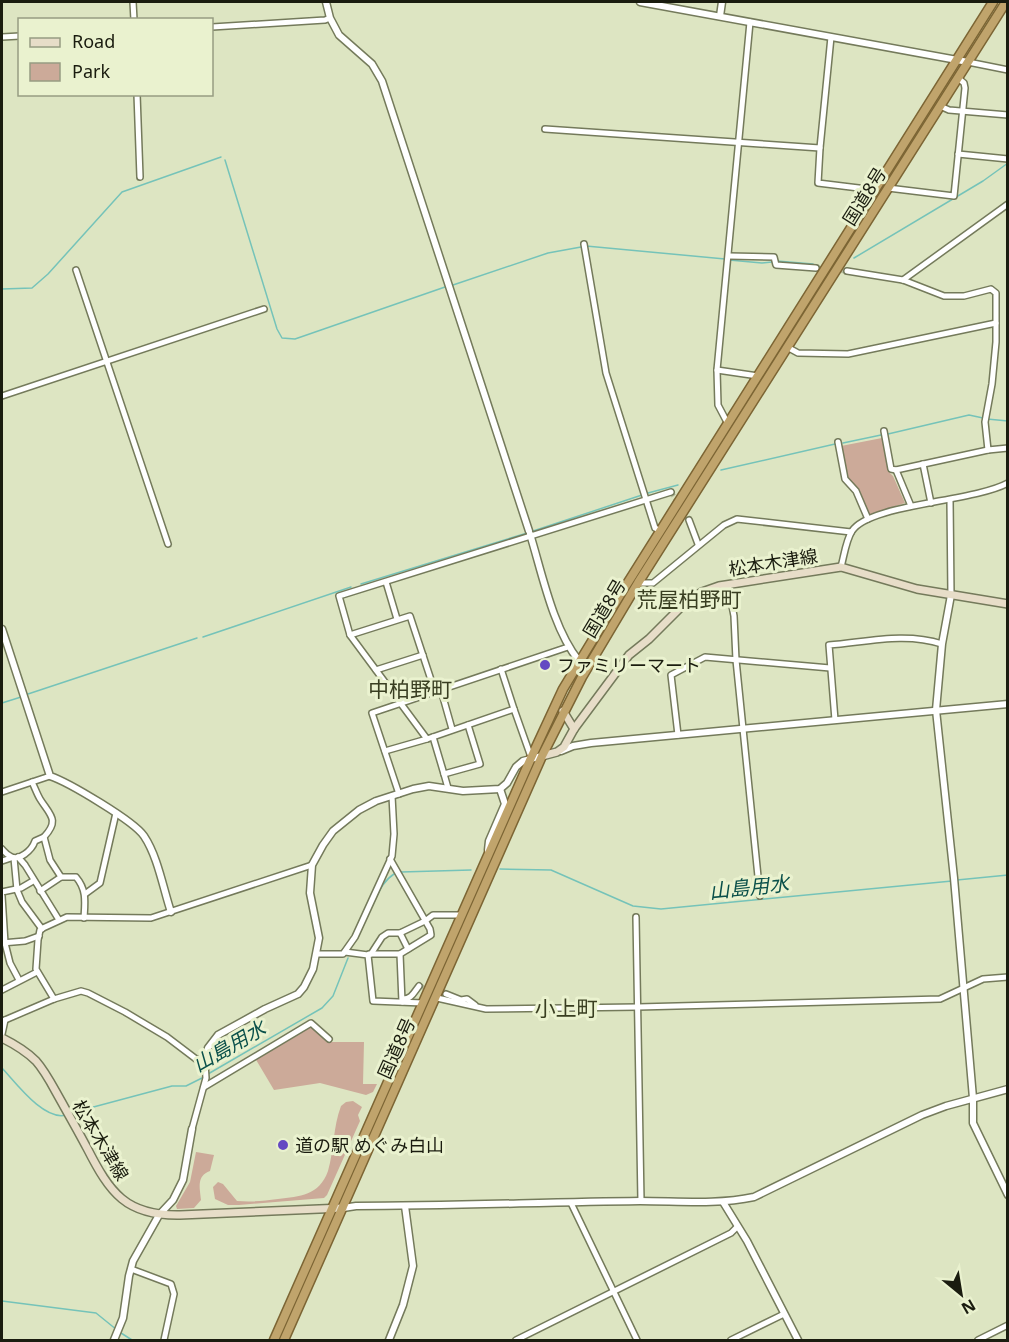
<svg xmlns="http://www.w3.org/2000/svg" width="1009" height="1342" viewBox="0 0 1009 1342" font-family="'Noto Sans','Noto Sans JP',sans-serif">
  <rect width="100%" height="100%" fill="#dde5c2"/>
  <g fill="#ca9">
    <polygon points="882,438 890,473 893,476 905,503 868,515 853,483 848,480 841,446"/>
    <polygon points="309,1027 312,1027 330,1042 364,1042 363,1084 377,1084 373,1092 366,1095 320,1083 274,1090 255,1058"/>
    <path d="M 353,1101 L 362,1107 L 358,1115 L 360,1121 L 327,1195 L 324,1198 L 239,1205 L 228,1205 L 215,1199 L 213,1187 L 218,1182 L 223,1184 L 237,1201 C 252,1202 263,1201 278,1199 C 300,1196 319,1196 328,1171 C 334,1150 333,1127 341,1106 L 346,1102 Z"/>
    <path d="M 196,1152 L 214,1155 L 210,1171 C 196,1176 200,1188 201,1200 L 194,1208 L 177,1209 L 176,1206 L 190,1182 Z"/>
  </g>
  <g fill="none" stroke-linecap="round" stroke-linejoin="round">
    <g stroke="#75c3b9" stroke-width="1.5">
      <polyline points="225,160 277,329 282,338 295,339 445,287"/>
      <polyline points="586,246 725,259"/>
      <polyline points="854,258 983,181 1008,163"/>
      <polyline points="729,260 762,263 772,262"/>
      <polyline points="777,261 813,264"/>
      <polyline points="453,285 548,253 581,247"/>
      <polyline points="2,289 32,288 48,274 122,192 221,157"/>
      <polyline points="987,419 1008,421"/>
      <polyline points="888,434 969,415 983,418"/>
      <polyline points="843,443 881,435"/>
      <polyline points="721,470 835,444"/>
      <polyline points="648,493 678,485"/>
      <polyline points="361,584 524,534 642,495"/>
      <polyline points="203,637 351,587"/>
      <polyline points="25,695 197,638"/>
      <polyline points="2,703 21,697"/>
      <polyline points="500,869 551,870 633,906 661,909 952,881"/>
      <polyline points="401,872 471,870"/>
      <polyline points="957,880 1008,875"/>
      <path d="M 373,904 C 379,892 383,881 394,874"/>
      <path d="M 2,1068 C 16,1083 44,1121 66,1115"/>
      <polyline points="208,1074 322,1008 333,996 348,958"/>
      <polyline points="71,1113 172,1086 186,1086 204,1077"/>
      <polyline points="2,1301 96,1313 117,1330"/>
      <polyline points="121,1333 132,1340"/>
    </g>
    <g stroke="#b6bd9e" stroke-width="5" stroke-dasharray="5 2.5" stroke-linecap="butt">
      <polyline points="816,268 847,271"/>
      <polyline points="671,492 689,520"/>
      <polyline points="419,986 440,992"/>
    </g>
    <g stroke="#747a5b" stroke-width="8">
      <g id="minor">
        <polyline points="133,2 134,20"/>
        <polyline points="212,27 325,20 330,18"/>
        <polyline points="2,37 20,36"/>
        <polyline points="968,62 1008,70"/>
        <polyline points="137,94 140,177"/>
        <polyline points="940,106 949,110 1008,115"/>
        <polyline points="545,129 820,148 831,37"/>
        <polyline points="820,148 818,183 875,190"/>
        <polyline points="958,154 1008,159"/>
        <polyline points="888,188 954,196 965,88 964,83 958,78"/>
        <polyline points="584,244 606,373 655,528 661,531"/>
        <polyline points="729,256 774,257 776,265 816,268"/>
        <polyline points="76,270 168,544"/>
        <polyline points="847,271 903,280 944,296 964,296 991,289 996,293 996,342 992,384 985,422 988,450 1008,448"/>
        <polyline points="903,280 1008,204"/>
        <polyline points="787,347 798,353 848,354 996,323"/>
        <polyline points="717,370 758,376"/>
        <polyline points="2,396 264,309"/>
        <polyline points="728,424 718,405 717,370 750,22"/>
        <polyline points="884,431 891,469 896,470"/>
        <polyline points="838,442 845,479 856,491 868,519"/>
        <polyline points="923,464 931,503"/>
        <polyline points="950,500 951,595"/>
        <polyline points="911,506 896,470 988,450"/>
        <polyline points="689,520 698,544"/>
        <path d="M 841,567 C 844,556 846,540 852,531 C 869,504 973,502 1008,483"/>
        <polyline points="386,582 397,619"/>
        <polyline points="638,583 653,583 724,525 737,519 851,532"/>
        <polyline points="728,585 734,616 736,660 760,896"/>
        <polyline points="350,635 410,616 435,692"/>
        <polyline points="501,669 514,709"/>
        <polyline points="376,670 423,655"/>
        <polyline points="441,690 452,729"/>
        <path d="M 835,720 L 829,645 C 867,642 905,632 942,644"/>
        <polyline points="678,735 671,675 705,657 830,668"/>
        <polyline points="433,737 444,774"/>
        <polyline points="385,751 427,739"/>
        <polyline points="531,757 514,709 427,739 350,635 339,596 671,492"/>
        <path d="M 32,782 C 35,788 37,794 40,799 C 50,815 60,820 44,837 L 50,860 L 61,877 L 76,877 C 87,890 85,902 84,918"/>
        <polyline points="448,788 444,774 480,764 468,725"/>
        <polyline points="2,792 50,776"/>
        <polyline points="399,794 372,713 568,647"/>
        <path d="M 2,849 C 4,851 6,854 10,856 C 19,862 32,850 35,841 L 44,837"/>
        <polyline points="18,857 25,865 59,920"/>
        <polyline points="14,858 17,890 22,902 42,929"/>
        <polyline points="390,859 430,929 431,935 400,954 402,1002"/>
        <polyline points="2,861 11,858"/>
        <polyline points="40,891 61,877"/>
        <polyline points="2,892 21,888 33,881"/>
        <polyline points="85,894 100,883 116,813"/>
        <polyline points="2,896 5,943 10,963 19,980"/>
        <polyline points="636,917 641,1201"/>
        <polyline points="400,933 408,949"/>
        <polyline points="2,943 25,941 39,936"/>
        <polyline points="345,952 368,955 373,1001 423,1003"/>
        <polyline points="317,954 343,954 355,937 392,856 394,834 392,796"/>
        <polyline points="369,954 400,954"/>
        <polyline points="368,955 371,954 382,937 388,933 400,933 425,921 433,915 461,915"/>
        <polyline points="2,990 37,972"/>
        <polyline points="446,994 461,1000 467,999 475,1005"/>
        <polyline points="437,998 486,1009 638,1007 940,999 983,979 1008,977"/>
        <polyline points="54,999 36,969 38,940 40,930 43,928 67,917 151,918 312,865"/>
        <path d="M 403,999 C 412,999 414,992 419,986"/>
        <polyline points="5,1020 54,999 81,991 88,993 125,1012 167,1037 196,1059 205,1063 206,1078 192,1129"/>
        <polyline points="2,1034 5,1020"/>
        <polyline points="204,1087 311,1023 329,1039"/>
        <polyline points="571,1203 637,1340"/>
        <polyline points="131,1269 171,1284 174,1294 164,1340"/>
        <polyline points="516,1340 731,1233 737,1227"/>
        <polyline points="731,1340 784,1314"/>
        <polyline points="978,1340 1008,1325"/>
      </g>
    </g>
    <g stroke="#747a5b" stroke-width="9">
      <g id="tertiary">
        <polyline points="326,2 330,18 339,35 372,64 382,81 529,531"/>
        <polyline points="640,2 968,62"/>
        <polyline points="720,16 722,2"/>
        <path d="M 530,534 C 542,573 553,629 579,661"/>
        <polyline points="951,595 942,644 936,710 954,878 973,1098 973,1123 1008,1195"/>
        <path d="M 2,629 L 50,776 C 68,782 134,821 144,836 C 158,857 163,888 171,912"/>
        <polyline points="561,751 573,746 591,743 1008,704"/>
        <polyline points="488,850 489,841 505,804 500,789"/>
        <polyline points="205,1063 208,1048 218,1035 265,1009 298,994 304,987 313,969 319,938 310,893 312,865 323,845 333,831 359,810 376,801 413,789 429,786 463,791 500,789 507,783 516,767 523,761 542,756"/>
        <polyline points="723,1202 747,1241 798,1340"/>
        <path d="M 343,1208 L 356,1206 C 451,1206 546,1202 640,1201 C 679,1201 716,1205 754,1197 L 922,1115 L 946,1106 L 1008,1089"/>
        <polyline points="114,1340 123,1318 129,1276 133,1261 159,1215 173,1200 183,1180 192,1129"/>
        <polyline points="389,1340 403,1305 413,1266 405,1206"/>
      </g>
    </g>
    <g stroke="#747a5b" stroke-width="10">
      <g id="secondary">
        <polyline points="563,711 574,729"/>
        <polyline points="542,756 557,752 564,747 574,729 629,655 649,639 683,605 702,592 719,586 841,567 917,589 1008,604"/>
        <path d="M 2,1038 C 14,1044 26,1051 36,1061 C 44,1070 50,1081 56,1092 C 66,1110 77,1129 87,1148 C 110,1193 126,1216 180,1215 L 343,1208"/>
      </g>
    </g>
    <g stroke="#7c6534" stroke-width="11">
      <g id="trunk">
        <polyline points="274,1340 531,758 563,689 620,595 993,2"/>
        <polyline points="284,1340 542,756 582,677 638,583 1006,2"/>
      </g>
    </g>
    <use href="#minor" stroke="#fff" stroke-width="5"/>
    <use href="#tertiary" stroke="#fff" stroke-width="6"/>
    <use href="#secondary" stroke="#e7ddc8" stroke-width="7"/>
    <use href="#trunk" stroke="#c0a46c" stroke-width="8"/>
  </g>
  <g fill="#6449c2" stroke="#eaf2cf" stroke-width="2">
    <circle cx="545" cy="665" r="6"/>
    <circle cx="283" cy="1145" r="6"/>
  </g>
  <g text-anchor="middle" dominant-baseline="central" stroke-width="6" stroke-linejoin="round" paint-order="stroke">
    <g font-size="18" fill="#1a1c0f" stroke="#eaf2cf">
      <text transform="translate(864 196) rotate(-58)">国道8号</text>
      <text transform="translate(773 562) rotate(-9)">松本木津線</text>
      <text transform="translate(604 608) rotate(-59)">国道8号</text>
      <text transform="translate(396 1048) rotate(-66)">国道8号</text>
      <text transform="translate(101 1140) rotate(59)">松本木津線</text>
    </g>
    <g font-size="18" fill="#1a1c0f" stroke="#eaf2cf" text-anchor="start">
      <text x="557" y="665">ファミリーマート</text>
      <text x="295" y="1145">道の駅 めぐみ白山</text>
    </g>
    <g font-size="20" font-style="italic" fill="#0a504a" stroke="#eaf2cf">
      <text transform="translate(749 887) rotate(-6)">山島用水</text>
      <text transform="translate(229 1046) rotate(-30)">山島用水</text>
    </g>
    <g font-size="21" fill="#393e21" stroke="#eaf2cf">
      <text x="689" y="599">荒屋柏野町</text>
      <text x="410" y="689">中柏野町</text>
      <text x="566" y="1008">小上町</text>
    </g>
  </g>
  <rect width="1009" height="1342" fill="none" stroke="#1a1c0f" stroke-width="6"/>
  <rect x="18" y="18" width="195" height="78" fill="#eaf2cf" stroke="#979c82" stroke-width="1.5"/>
  <rect x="30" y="38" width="30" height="9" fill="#e7ddc8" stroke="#979c82" stroke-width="1.5"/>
  <text x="72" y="48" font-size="18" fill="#1a1c0f">Road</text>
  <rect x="30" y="63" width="30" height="18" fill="#ccaa99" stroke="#979c82" stroke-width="1.5"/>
  <text x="72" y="78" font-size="18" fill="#1a1c0f">Park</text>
  <g transform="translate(961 1294) rotate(150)" stroke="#eaf2cf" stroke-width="4.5" paint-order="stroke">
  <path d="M0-4.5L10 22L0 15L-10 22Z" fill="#1a1c0f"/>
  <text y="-9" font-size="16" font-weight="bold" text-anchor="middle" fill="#1a1c0f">N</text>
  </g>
</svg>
